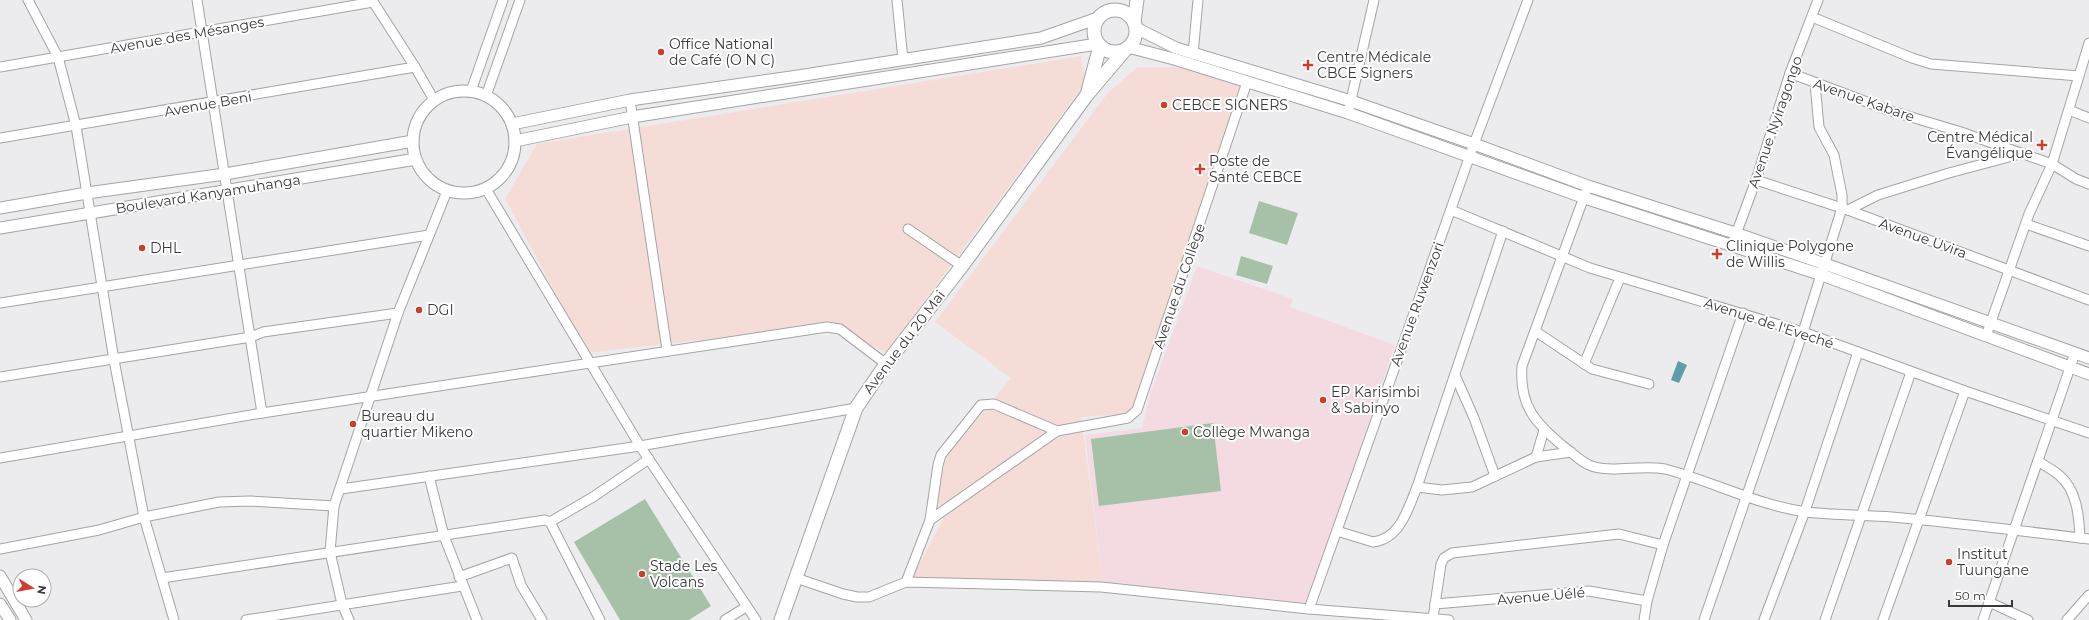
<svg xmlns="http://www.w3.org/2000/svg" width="2089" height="620" viewBox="0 0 2089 620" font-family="Montserrat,sans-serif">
  <rect width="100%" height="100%" fill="#ececee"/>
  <g fill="#f6dcd6">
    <polygon points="1081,56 1085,83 887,352 858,341 835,324 588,353 505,199 537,144"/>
    <polygon points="1137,67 1178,67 1242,83 1131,411 1125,414 1081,417 1103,582 911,579 943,520 937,497 946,458 1011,378 935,322 1107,94"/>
  </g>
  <polygon fill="#f4dbe2" points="1197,266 1293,299 1290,307 1395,345 1308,603 1103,582 1085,435 1142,428 1150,395"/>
  <g fill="#a7c1a8">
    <polygon points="1259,201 1298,213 1287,245 1249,233"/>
    <polygon points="1241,256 1273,266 1267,284 1236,275"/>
    <polygon points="1213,423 1221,491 1099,506 1091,439"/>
    <polygon points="645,499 711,606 689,620 620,620 574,542"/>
  </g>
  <polygon fill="#619da8" points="1678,361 1687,365 1679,383 1671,380"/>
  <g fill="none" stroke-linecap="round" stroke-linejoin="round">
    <g stroke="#a4a4a6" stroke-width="11">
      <g id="minor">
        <polyline points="28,0 58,57 76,126 114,360 144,517 174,620"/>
        <polyline points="197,0 262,413"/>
        <polyline points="372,0 415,67 434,100"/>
        <polyline points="897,0 903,60"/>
        <polyline points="1812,17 1912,58 1931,64 2079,76"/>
        <polyline points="1193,54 1198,0"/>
        <polyline points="0,67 373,2"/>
        <polyline points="1790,73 1888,110 1961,132 2052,164 2076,179 2089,184"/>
        <polyline points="471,91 503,0"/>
        <polyline points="486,96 520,0"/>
        <polyline points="630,100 667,350"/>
        <polyline points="2069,110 2089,118"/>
        <polyline points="1348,113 1374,0"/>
        <polyline points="0,138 415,67"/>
        <polyline points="1756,180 1848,210 2089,300"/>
        <path d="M 1588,186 L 1522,366 C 1519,405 1535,423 1563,446 C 1571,452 1580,461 1589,465 C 1609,474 1641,464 1665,469 C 1712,481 1757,505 1806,512 C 1834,515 1863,515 1892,517 C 1958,523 2023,531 2089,539"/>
        <polyline points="486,189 640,446 756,620"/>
        <polyline points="1451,210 1590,268 1803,332 1965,391 2089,433"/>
        <polyline points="1848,210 1878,195 1949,173 2020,154"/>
        <polyline points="2026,224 2089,246"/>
        <polyline points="908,229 962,266"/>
        <polyline points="1732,245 1756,180 1790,73 1818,0"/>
        <polyline points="0,303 429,235"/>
        <polyline points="1535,331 1592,369 1649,384"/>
        <polyline points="1986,336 2029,214 2052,164 2089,43"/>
        <polyline points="1584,364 1620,278"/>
        <polyline points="1455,375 1474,418 1495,476"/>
        <polyline points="0,377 251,337 263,332 398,313"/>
        <polyline points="1536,457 1544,430"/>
        <polyline points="0,458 262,413 827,327 840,329 886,364"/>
        <path d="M 2038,461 C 2045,466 2053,470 2059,475 C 2077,490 2079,516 2080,538"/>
        <polyline points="429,476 444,536 477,620"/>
        <polyline points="1417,487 1442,490 1472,487 1536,457 1571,452"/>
        <polyline points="341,489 640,446 856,408"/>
        <polyline points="930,520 1057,431 1128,418 1137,410 1247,82"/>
        <polyline points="550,522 600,620"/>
        <path d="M 1337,531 L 1373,542 C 1400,539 1408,509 1417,487 L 1503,231"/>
        <polyline points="0,549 99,530 144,517 219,502 250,501 334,506"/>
        <polyline points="459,577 512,558 521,585 542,620"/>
        <polyline points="162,578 545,520 550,522 593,497 649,459"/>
        <polyline points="796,578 843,594 857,597 869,597 906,582 1101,587 1309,609 1449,620"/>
        <polyline points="906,582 930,520 938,465 941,455 981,405 994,404 1057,431"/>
        <polyline points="1989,602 2028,620"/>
        <polyline points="1435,604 1589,591 1647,601"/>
        <polyline points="1309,609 1474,144 1528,0"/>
        <polyline points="1433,618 1441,564 1444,558 1452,553 1619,534 1663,545"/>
        <polyline points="246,620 462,586"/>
        <polyline points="349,620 342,604 330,552 334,506 398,313 447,191"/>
        <polyline points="725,620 746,607"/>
        <polyline points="1644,620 1647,601 1663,545 1743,313"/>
        <polyline points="1704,620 1803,332 1842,208 1842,195 1834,155 1819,127 1815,83"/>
        <polyline points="1764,620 1805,511 1858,352"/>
        <polyline points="1825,620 1911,372"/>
        <polyline points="1883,620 1965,391"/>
        <polyline points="1983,620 2075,353"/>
        <polyline points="2067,620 2089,595"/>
      </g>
    </g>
    <g stroke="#a4a4a6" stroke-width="13">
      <g id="major">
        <polyline points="1136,28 1176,48 1351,101 1474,144 1588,186 1735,233 1825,264 2089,358"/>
        <polyline points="1128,47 1174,59 1348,113 1585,198 1822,275 2089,374"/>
        <circle cx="464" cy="142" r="51"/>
        <polyline points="512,124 630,100 798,76 1041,38 1098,18"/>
        <polyline points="515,141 632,117 1097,44"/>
        <polyline points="0,208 87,193 225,174 413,141"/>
        <polyline points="0,228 416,159"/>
        <polyline points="0,576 26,620"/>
        <polyline points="0,604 10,620"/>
      </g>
    </g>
    <g stroke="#a4a4a6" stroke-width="15">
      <g id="highway">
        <circle cx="1115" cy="31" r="21"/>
        <polyline points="1134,22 1137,0"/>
        <polyline points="1088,91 1100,46"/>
        <polyline points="781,620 856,408 886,364 962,266 1086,96 1125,50"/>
      </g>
    </g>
    <use href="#minor" stroke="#fff" stroke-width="9"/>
    <use href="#major" stroke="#fff" stroke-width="11"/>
    <use href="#highway" stroke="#fff" stroke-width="13"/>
  </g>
  <g fill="#cc3f2e" stroke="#fff" stroke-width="1.5">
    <circle cx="661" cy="52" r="4"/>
    <path d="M1306 59h4v4h4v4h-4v4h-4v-4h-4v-4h4z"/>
    <circle cx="1164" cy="105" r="4"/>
    <path d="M2040 139h4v4h4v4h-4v4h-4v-4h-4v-4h4z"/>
    <path d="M1198 163h4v4h4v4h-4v4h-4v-4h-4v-4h4z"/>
    <circle cx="142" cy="248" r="4"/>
    <path d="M1715 248h4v4h4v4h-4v4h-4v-4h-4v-4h4z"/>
    <circle cx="419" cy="310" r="4"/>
    <circle cx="1323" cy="400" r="4"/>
    <circle cx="353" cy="424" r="4"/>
    <circle cx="1185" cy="432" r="4"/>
    <circle cx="1949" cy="562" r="4"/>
    <circle cx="642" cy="574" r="4"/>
  </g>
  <g text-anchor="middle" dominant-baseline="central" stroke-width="4" stroke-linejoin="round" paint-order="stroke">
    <g font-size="14" fill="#39393a" stroke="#fff">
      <text transform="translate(187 35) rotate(-10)">Avenue des Mésanges</text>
      <text transform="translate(1864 100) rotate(19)">Avenue Kabare</text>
      <text transform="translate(208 104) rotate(-10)">Avenue Beni</text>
      <text transform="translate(1775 122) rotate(-71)">Avenue Nyiragongo</text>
      <text transform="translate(208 194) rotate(-9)">Boulevard Kanyamuhanga</text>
      <text transform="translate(1923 238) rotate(20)">Avenue Uvira</text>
      <text transform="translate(1179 286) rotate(-71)">Avenue du Collège</text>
      <text transform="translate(1417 304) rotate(-70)">Avenue Ruwenzori</text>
      <text transform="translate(1769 323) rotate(18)">Avenue de l'Eveché</text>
      <text transform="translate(904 342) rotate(-53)">Avenue du 20 Mai</text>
      <text transform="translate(1541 596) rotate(-5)">Avenue Uélé</text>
    </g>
    <g font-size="14" fill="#39393a" stroke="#fff" text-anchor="start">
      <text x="669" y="44">Office National<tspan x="669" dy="16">de Café (O N C)</tspan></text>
      <text x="1317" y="57">Centre Médicale<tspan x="1317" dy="16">CBCE Signers</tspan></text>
      <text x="1172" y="105">CEBCE SIGNERS</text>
      <text x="2033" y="137" text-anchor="end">Centre Médical<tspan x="2033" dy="16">Évangélique</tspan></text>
      <text x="1209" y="161">Poste de<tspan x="1209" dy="16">Santé CEBCE</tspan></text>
      <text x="1726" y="246">Clinique Polygone<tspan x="1726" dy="16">de Willis</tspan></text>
      <text x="150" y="248">DHL</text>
      <text x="427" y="310">DGI</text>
      <text x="1331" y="392">EP Karisimbi<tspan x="1331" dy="16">&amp; Sabinyo</tspan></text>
      <text x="361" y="416">Bureau du<tspan x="361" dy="16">quartier Mikeno</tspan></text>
      <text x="1193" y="432">Collège Mwanga</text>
      <text x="1957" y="554">Institut<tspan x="1957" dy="16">Tuungane</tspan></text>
      <text x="650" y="566">Stade Les<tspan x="650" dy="16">Volcans</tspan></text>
    </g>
  </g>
  <g transform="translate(32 588) rotate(101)"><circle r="19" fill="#ffffff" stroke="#b0b0b0"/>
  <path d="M0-3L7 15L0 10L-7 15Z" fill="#cc3f2e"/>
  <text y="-6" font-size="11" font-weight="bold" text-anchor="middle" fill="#39393a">N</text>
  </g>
  <path d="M1949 600v6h63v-6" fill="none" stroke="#39393a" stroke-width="2"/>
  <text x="1955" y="600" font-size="12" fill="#39393a" stroke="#ffffff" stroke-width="3" paint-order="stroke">50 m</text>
</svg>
